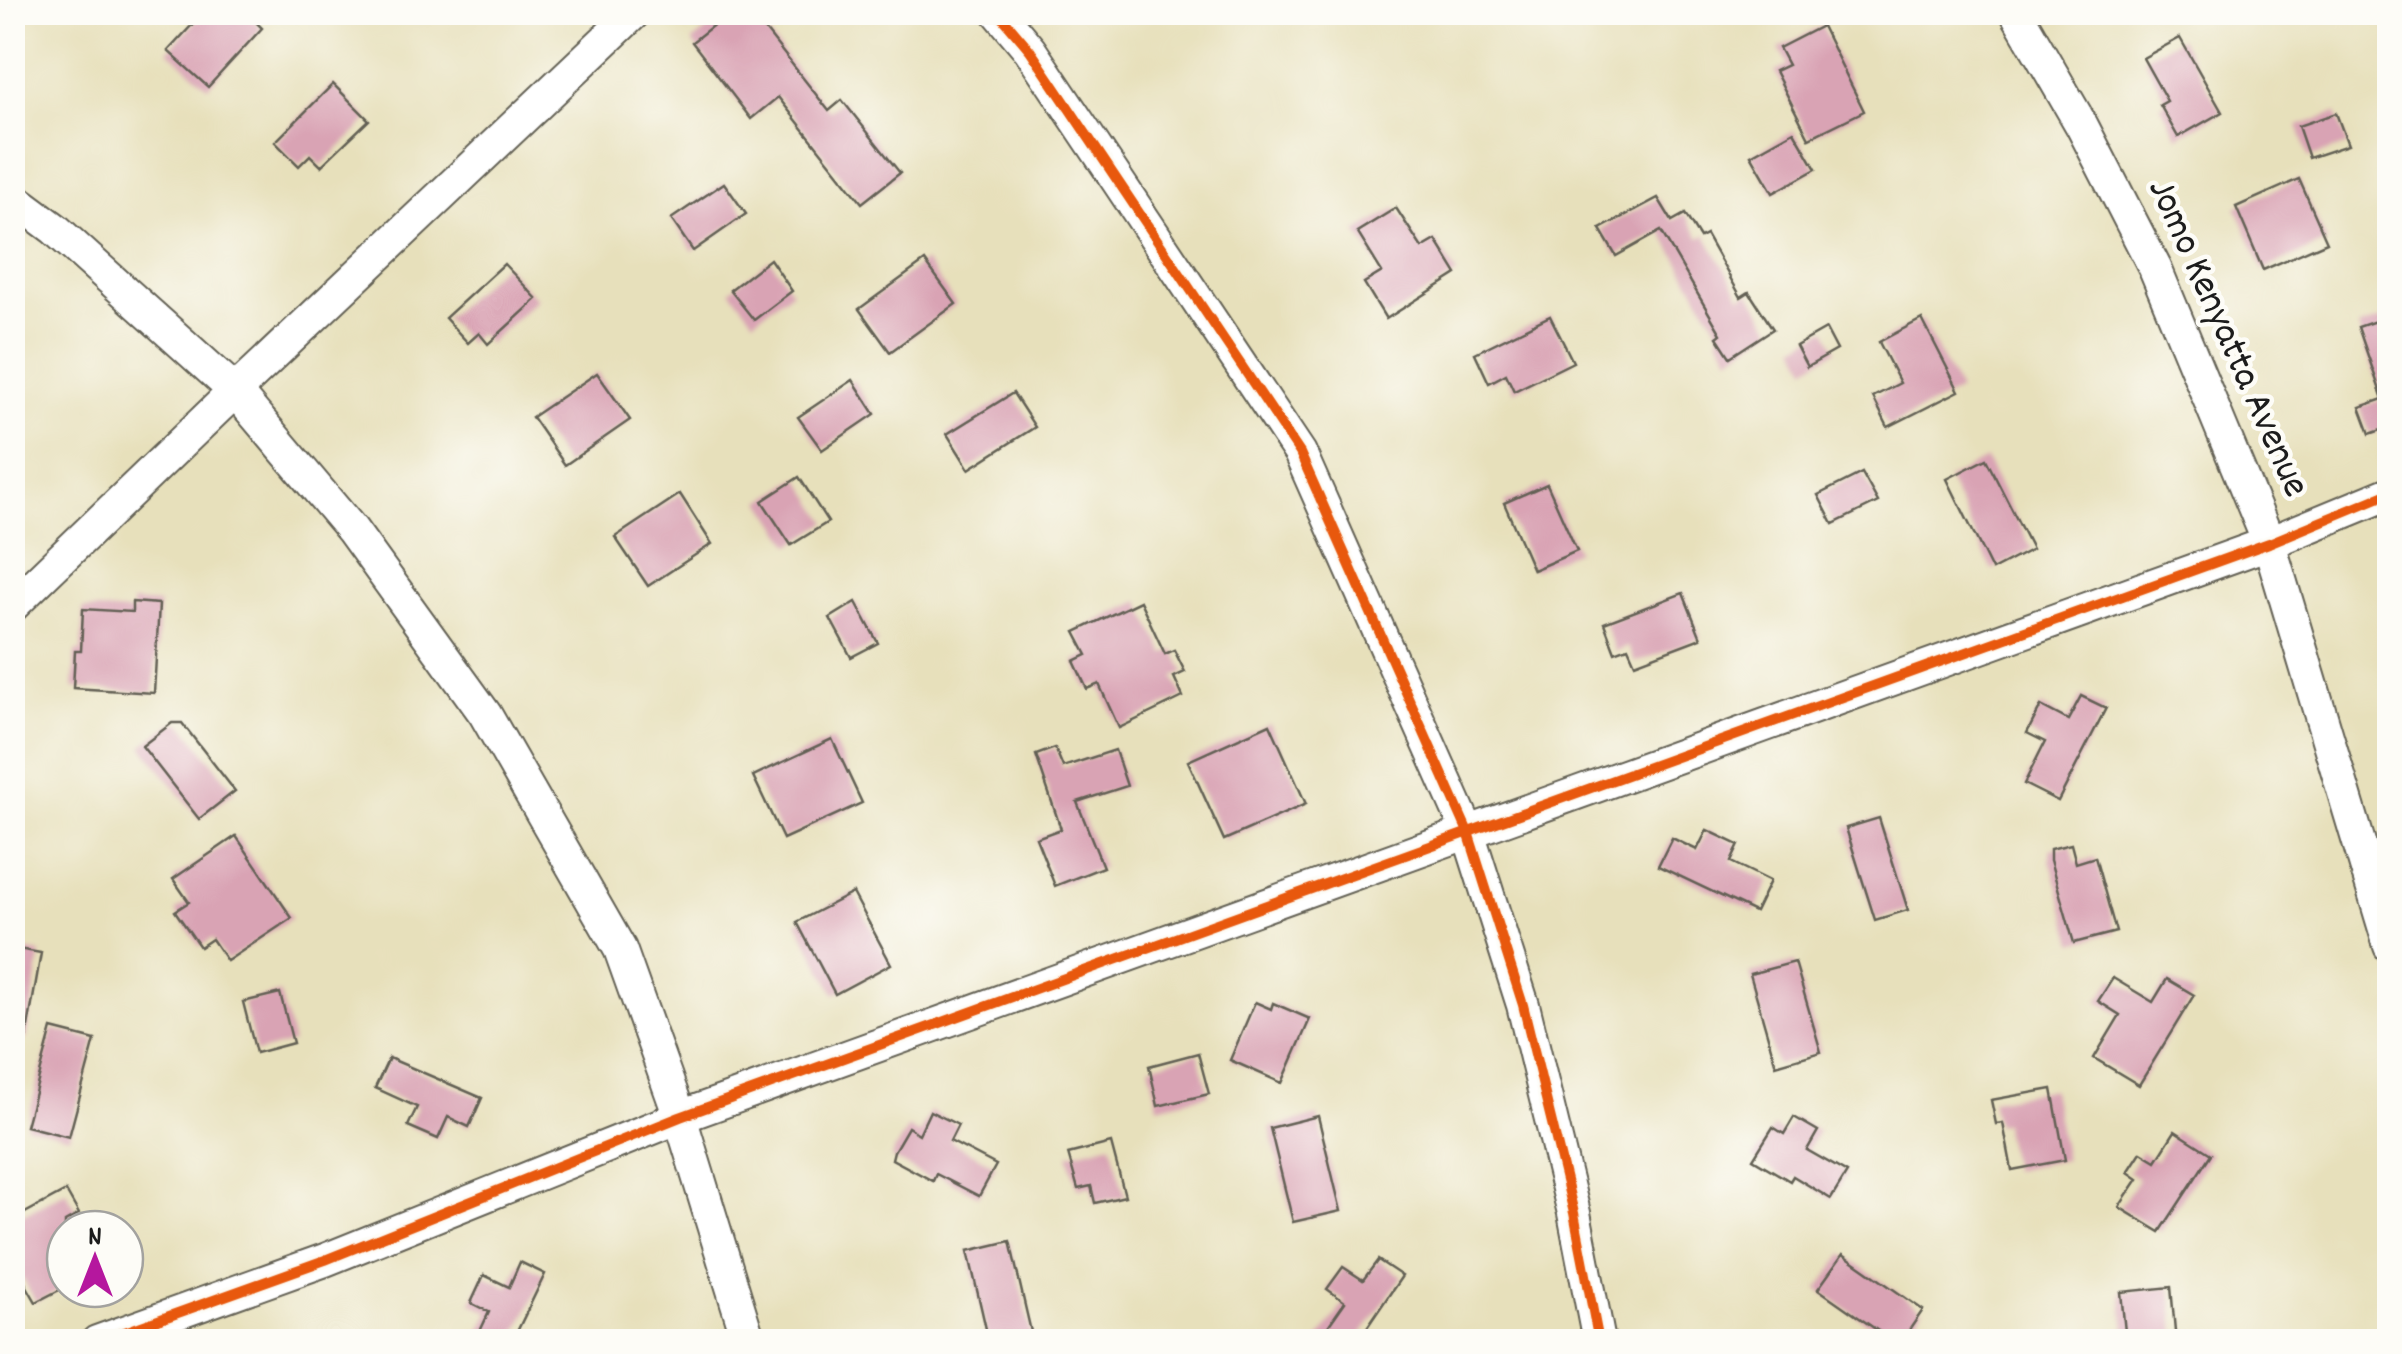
<svg xmlns="http://www.w3.org/2000/svg" width="2402" height="1354" viewBox="0 0 2402 1354" font-family="Dekko,sans-serif">
  <rect width="100%" height="100%" fill="#fdfcf7"/>
  <filter id="ink" filterUnits="userSpaceOnUse"><feTurbulence type="fractalNoise" baseFrequency=".01" numOctaves="2"/><feDisplacementMap in="SourceGraphic" scale="20" xChannelSelector="R" yChannelSelector="G"/><feConvolveMatrix kernelMatrix="1 2 1 2 8 2 1 2 1" color-interpolation-filters="sRGB"/></filter>
  <filter id="wash" filterUnits="userSpaceOnUse"><feTurbulence type="fractalNoise" baseFrequency=".0048" numOctaves="4" result="noise"/><feDisplacementMap in="SourceGraphic" scale="40" xChannelSelector="R" yChannelSelector="G"/><feGaussianBlur stdDeviation="2.25" result="paint"/><feColorMatrix in="noise" values="0 0 0 0 0 0 0 0 0 0 0 0 0 0 0 0 0 1.4 0 .05"/><feComposite in="paint" operator="in"/></filter>
  <g filter="url(#wash)">
    <rect width="100%" height="100%" fill="#e7e0bb"/>
    <g id="blocks">
      <g fill="#d9a3b4">
        <polygon points="204,12 246,12 262,28 208,87 168,51"/>
        <polygon points="730,12 751,12 829,111 842,100 900,173 862,203 778,97 751,119 692,42"/>
        <polygon points="1822,26 1864,111 1809,138 1775,71 1788,65 1779,48"/>
        <polygon points="2180,38 2222,112 2178,137 2160,105 2167,101 2143,58"/>
        <polygon points="333,84 369,120 321,166 310,155 299,166 275,142"/>
        <polygon points="2336,113 2348,145 2309,158 2298,126"/>
        <polygon points="1794,131 1816,169 1773,193 1751,155"/>
        <polygon points="2299,179 2327,242 2263,270 2236,207"/>
        <polygon points="724,183 746,214 693,251 671,219"/>
        <polygon points="1658,198 1672,221 1685,214 1700,238 1706,235 1741,297 1749,292 1773,329 1730,357 1717,337 1721,334 1661,231 1616,256 1600,229"/>
        <polygon points="1396,208 1422,248 1436,240 1457,274 1386,319 1364,283 1382,272 1357,232"/>
        <polygon points="770,259 792,291 754,320 730,290"/>
        <polygon points="925,261 956,304 890,352 859,309"/>
        <polygon points="504,264 537,299 488,344 479,333 468,343 445,318"/>
        <polygon points="1550,316 1573,362 1514,391 1506,374 1489,383 1475,353"/>
        <polygon points="2390,316 2390,427 2370,434 2360,407 2383,399 2358,327"/>
        <polygon points="1922,319 1959,391 1888,427 1873,397 1900,383 1879,342"/>
        <polygon points="1826,329 1837,350 1807,367 1796,346"/>
        <polygon points="597,373 630,420 565,465 532,417"/>
        <polygon points="853,380 875,414 822,450 798,417"/>
        <polygon points="1013,393 1035,427 969,469 947,434"/>
        <polygon points="1986,459 2032,549 1992,570 1947,479"/>
        <polygon points="1862,473 1878,502 1833,524 1818,495"/>
        <polygon points="799,477 828,522 791,545 762,501"/>
        <polygon points="1547,484 1577,551 1533,570 1504,503"/>
        <polygon points="680,494 712,544 648,586 615,537"/>
        <polygon points="1683,593 1701,638 1635,663 1628,647 1615,652 1604,623"/>
        <polygon points="1140,601 1165,654 1174,650 1185,672 1174,677 1183,697 1119,728 1099,684 1087,689 1074,661 1087,655 1075,632"/>
        <polygon points="132,602 159,604 154,693 73,688 75,651 81,651 83,609 132,612"/>
        <polygon points="856,602 878,643 851,657 830,618"/>
        <polygon points="2081,696 2106,708 2058,801 2024,784 2045,742 2027,733 2041,706 2068,720"/>
        <polygon points="172,723 182,723 235,791 199,819 142,746"/>
        <polygon points="1270,724 1306,804 1224,840 1188,761"/>
        <polygon points="832,739 862,803 783,839 753,776"/>
        <polygon points="1055,748 1063,767 1115,750 1127,786 1077,802 1103,867 1055,886 1036,838 1061,829 1036,755"/>
        <polygon points="1879,818 1908,910 1875,920 1846,828"/>
        <polygon points="1707,830 1739,845 1731,862 1770,881 1755,912 1658,866 1672,838 1697,850"/>
        <polygon points="236,836 292,918 227,961 212,939 200,947 175,911 189,902 173,879"/>
        <polygon points="2071,844 2076,863 2095,857 2116,932 2074,943 2050,860 2050,849"/>
        <polygon points="853,893 891,964 835,994 797,922"/>
        <polygon points="12,948 41,953 26,1039 12,1038"/>
        <polygon points="1795,962 1821,1052 1776,1065 1750,974"/>
        <polygon points="2113,978 2153,1002 2167,979 2194,995 2139,1085 2094,1058 2120,1015 2098,1001"/>
        <polygon points="280,993 293,1043 256,1053 243,1002"/>
        <polygon points="1255,1002 1271,1009 1273,1003 1310,1019 1282,1083 1230,1060"/>
        <polygon points="52,1029 95,1040 69,1137 26,1126"/>
        <polygon points="1198,1053 1209,1094 1158,1106 1149,1066"/>
        <polygon points="389,1058 482,1098 469,1127 448,1117 438,1139 408,1126 417,1107 375,1088"/>
        <polygon points="2052,1089 2065,1160 2012,1170 2003,1123 1996,1124 1991,1100"/>
        <polygon points="930,1111 958,1125 950,1141 996,1165 979,1196 936,1174 933,1181 892,1159 894,1151 908,1127 919,1134"/>
        <polygon points="1318,1116 1341,1211 1293,1222 1270,1128"/>
        <polygon points="1794,1117 1818,1131 1807,1150 1847,1173 1831,1199 1793,1176 1790,1181 1753,1159 1773,1127 1784,1134"/>
        <polygon points="2175,1131 2211,1154 2160,1232 2119,1207 2138,1179 2128,1172 2141,1152 2156,1161"/>
        <polygon points="1111,1143 1125,1196 1095,1203 1091,1186 1078,1189 1068,1154"/>
        <polygon points="66,1191 79,1214 65,1222 65,1287 36,1302 12,1260 12,1220"/>
        <polygon points="1010,1241 1032,1336 1008,1342 989,1342 968,1251"/>
        <polygon points="1843,1254 1923,1310 1901,1342 1894,1342 1818,1289"/>
        <polygon points="1378,1260 1402,1276 1357,1342 1317,1342 1345,1302 1327,1289 1343,1267 1363,1280"/>
        <polygon points="520,1262 545,1274 512,1342 475,1342 489,1312 471,1303 484,1275 509,1287"/>
        <polygon points="2171,1287 2176,1342 2126,1342 2121,1292"/>
      </g>
    </g>
  </g>
  <g filter="url(#ink)">
    <use href="#blocks" fill-opacity="0" stroke="#636154" stroke-width="2.5"/>
    <g fill="none" stroke-linecap="round" stroke-linejoin="round">
      <g stroke="#636154" stroke-width="36">
        <g id="minor">
          <polyline points="998,12 1030,50 1300,453 1468,832 1523,1005 1574,1213 1599,1342"/>
          <polyline points="2016,12 2082,126 2155,268 2269,543 2390,946"/>
          <polyline points="12,197 55,229 235,391 352,530 485,714 620,949 680,1117 749,1342"/>
          <polyline points="12,606 235,391 635,12"/>
          <polyline points="97,1342 325,1260 680,1117 2269,543 2390,493"/>
        </g>
      </g>
      <use href="#minor" stroke="#fff" stroke-width="32"/>
      <g stroke="#fdfcf7" stroke-width="16">
        <g id="cycleway">
          <polyline points="998,12 1030,50 1300,453 1468,832 1523,1005 1574,1213 1599,1342"/>
          <polyline points="97,1342 325,1260 680,1117 2269,543 2390,493"/>
        </g>
      </g>
      <use href="#cycleway" stroke="#e8590c" stroke-width="10"/>
    </g>
  </g>
  <g text-anchor="middle" dominant-baseline="central" stroke-width="9" stroke-linejoin="round" paint-order="stroke">
    <g font-size="40" fill="#1c1c1c" stroke="#fdfcf7">
      <text transform="translate(2226 339) rotate(66)">Jomo Kenyatta Avenue</text>
    </g>
  </g>
  <rect width="2402" height="1354" fill="none" stroke="#fdfcf7" stroke-width="50"/>
  <g transform="translate(95 1259)"><circle r="48" fill="#fdfcf7" stroke="#a3a29f" stroke-width="2.5"/>
  <path d="M0-8L18 38L0 25L-18 38Z" fill="#b5179e"/>
  <text y="-15" font-size="28" font-weight="bold" text-anchor="middle" fill="#1c1c1c">N</text>
  </g>
</svg>
